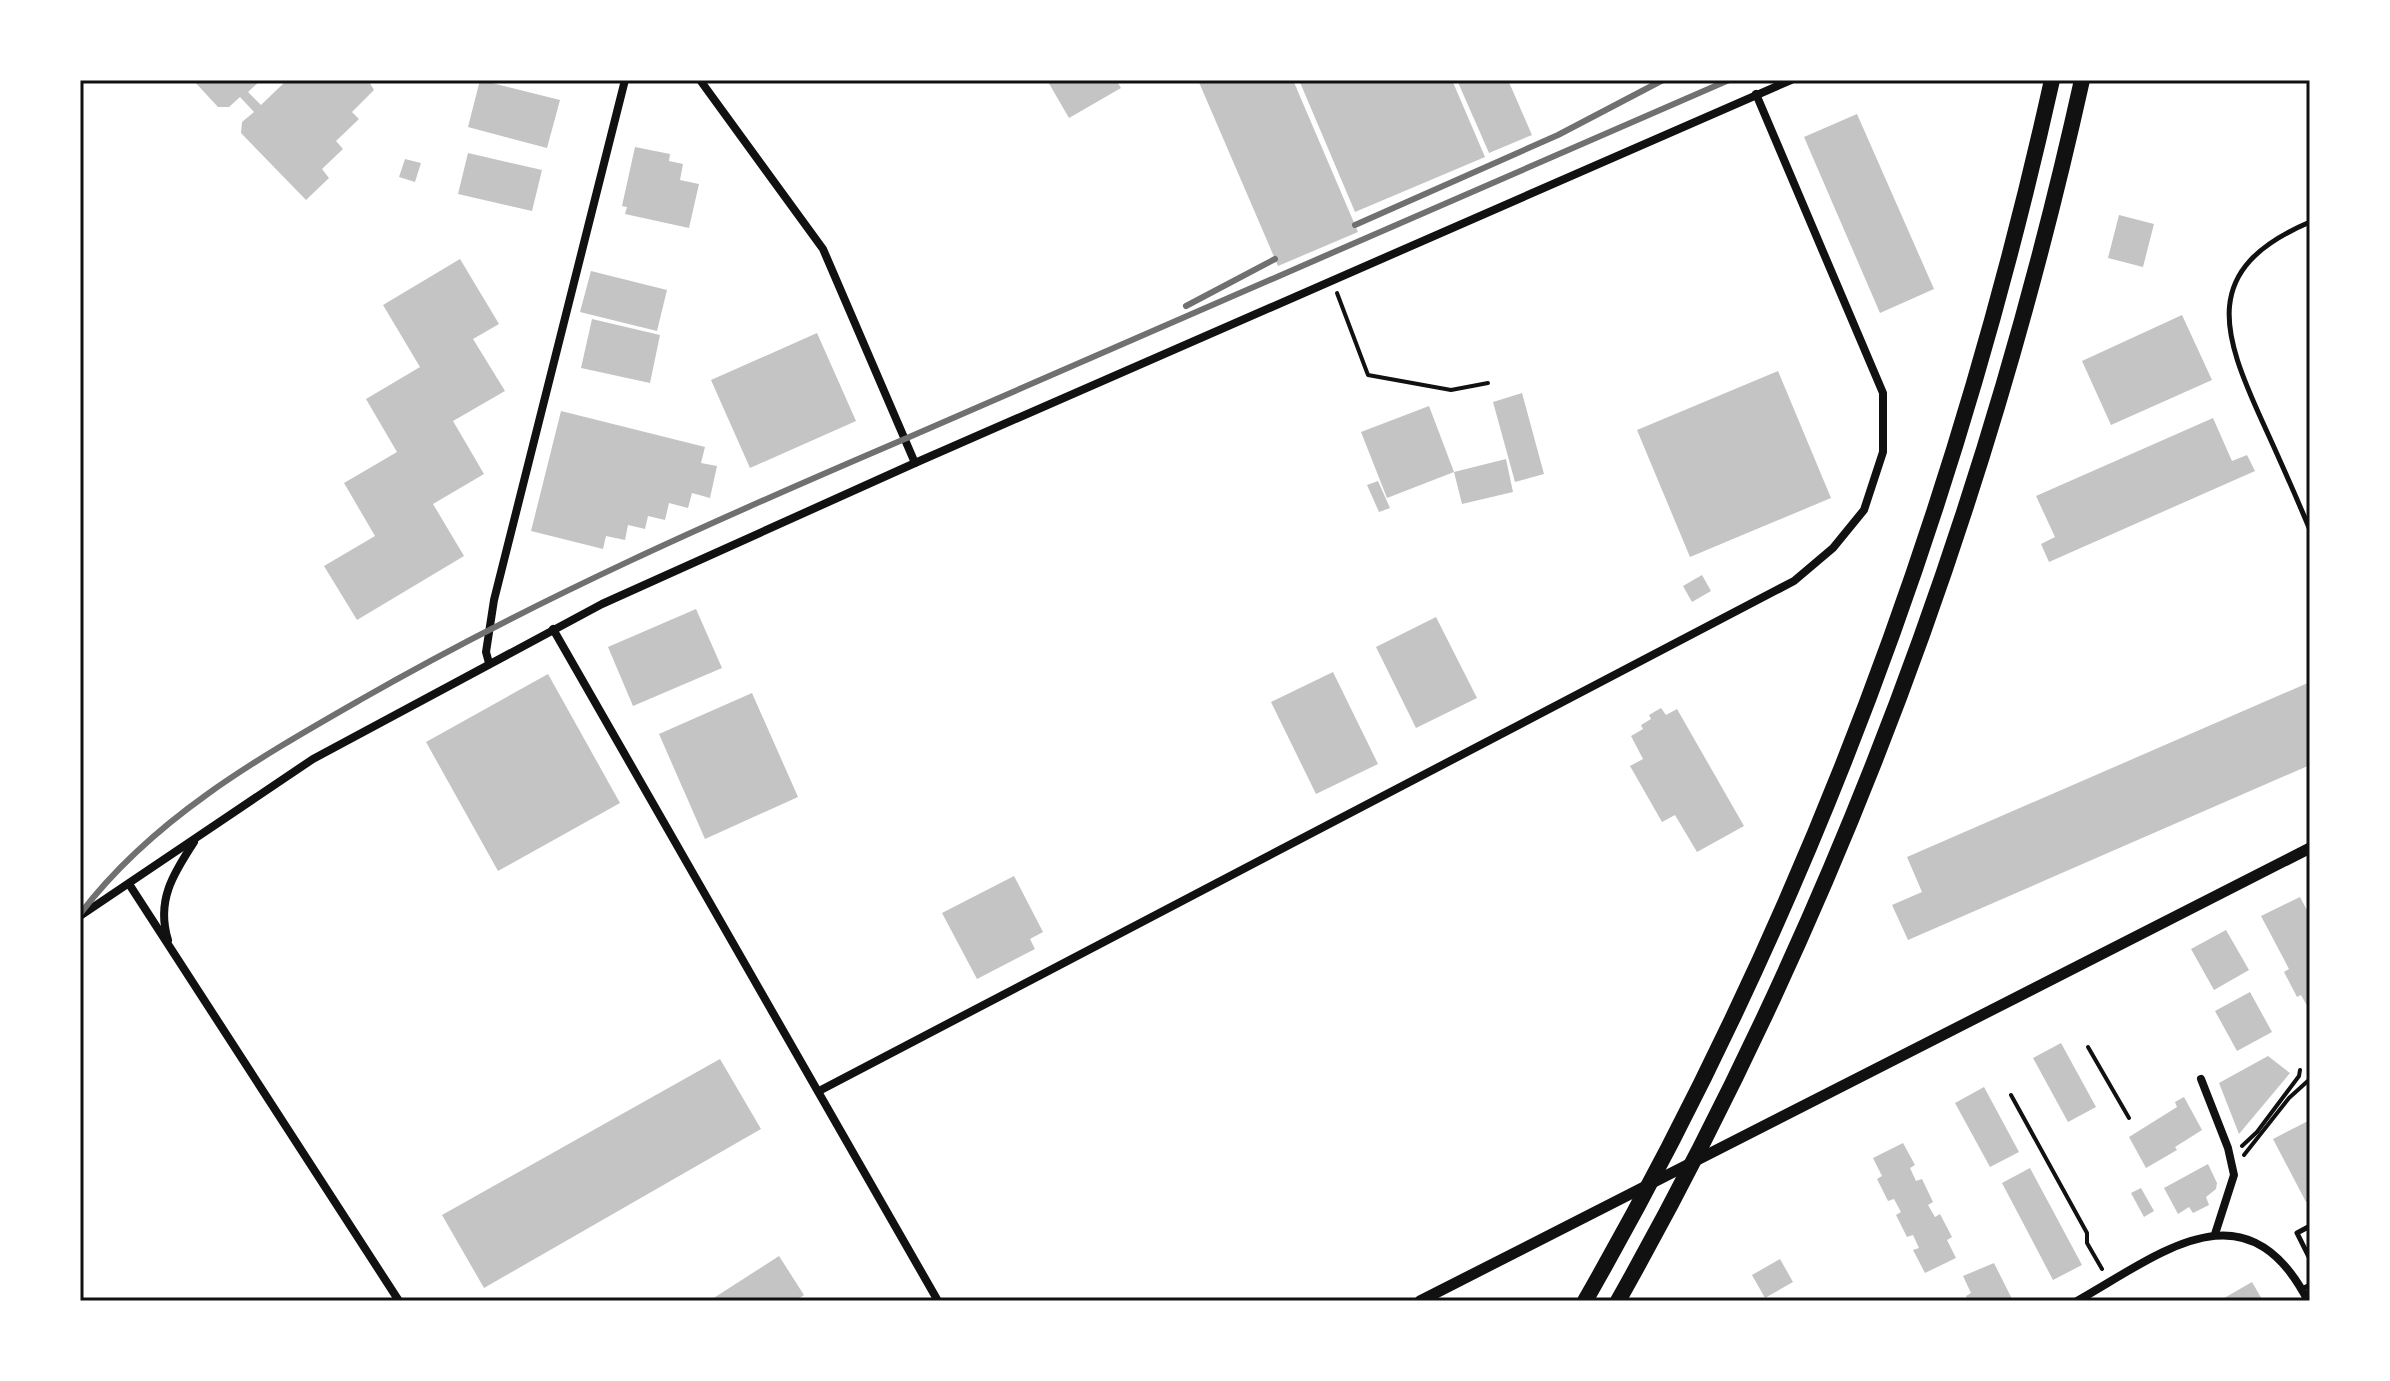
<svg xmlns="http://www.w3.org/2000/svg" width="2390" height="1381" viewBox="0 0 2390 1381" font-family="Lora,serif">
  <rect width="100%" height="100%" fill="#fff"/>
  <g fill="#c4c4c4">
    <polygon points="193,80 261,80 248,92 261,105 287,80 368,80 374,90 352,112 359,119 336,141 343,149 322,169 329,178 306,200 241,133 242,122 254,112 240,97 229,107 218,107"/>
    <polygon points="480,80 560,100 547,148 468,127"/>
    <polygon points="1047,80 1116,80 1121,88 1069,118"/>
    <polygon points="1198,80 1293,80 1358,232 1278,266"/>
    <polygon points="1299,80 1452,80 1485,157 1355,212"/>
    <polygon points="1457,80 1508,80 1532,135 1489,153"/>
    <polygon points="1857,114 1934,289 1880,313 1804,137"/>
    <polygon points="635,147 670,154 669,161 683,164 680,180 699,184 689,228 625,214 627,207 622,206"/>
    <polygon points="468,153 542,170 532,211 458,194"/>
    <polygon points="405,159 421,163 415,182 399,177"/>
    <polygon points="2119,215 2154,224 2143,267 2108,258"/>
    <polygon points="460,259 499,324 473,339 505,391 453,421 484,474 433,504 464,556 357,620 324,566 375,536 344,483 397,452 366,399 420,367 383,305"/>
    <polygon points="591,271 667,290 657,331 580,312"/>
    <polygon points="2182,315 2212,380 2111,425 2082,361"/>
    <polygon points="592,319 660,335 650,383 581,368"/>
    <polygon points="817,333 856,421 750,468 711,380"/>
    <polygon points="1778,371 1831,498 1690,557 1637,430"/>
    <polygon points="1522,393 1544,474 1515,482 1493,402"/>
    <polygon points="1429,406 1454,472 1387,498 1361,432"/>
    <polygon points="561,411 705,447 701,463 717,466 710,498 692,493 688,508 669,503 665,520 648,516 645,529 628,525 625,540 606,536 603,549 531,531"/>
    <polygon points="2213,418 2232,461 2247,455 2255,471 2049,562 2041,544 2055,537 2036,496"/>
    <polygon points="1506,459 1513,492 1462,504 1454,472"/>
    <polygon points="1378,481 1390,508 1379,512 1367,485"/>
    <polygon points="1702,575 1711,591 1692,602 1683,586"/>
    <polygon points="696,609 722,668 633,706 608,647"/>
    <polygon points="1436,617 1477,698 1416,728 1376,647"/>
    <polygon points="1333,672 1378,764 1316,794 1271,702"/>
    <polygon points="548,674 620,803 498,871 426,742"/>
    <polygon points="2310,682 2310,765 1908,940 1892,905 1922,892 1907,857"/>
    <polygon points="752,693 798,797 705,839 659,734"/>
    <polygon points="1661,708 1666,715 1677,709 1744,826 1697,852 1675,815 1662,822 1630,766 1643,759 1631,736 1643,729 1641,725 1651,719 1649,715"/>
    <polygon points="1014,876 1043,932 1030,939 1035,949 977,979 942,913"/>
    <polygon points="2300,897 2310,916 2310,1011 2301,995 2297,997 2284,972 2289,969 2261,916"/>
    <polygon points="2226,930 2249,970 2214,990 2191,949"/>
    <polygon points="2250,992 2272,1032 2237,1051 2215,1011"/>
    <polygon points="2061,1043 2096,1107 2068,1122 2033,1058"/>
    <polygon points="2268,1056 2290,1073 2239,1134 2219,1083"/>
    <polygon points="720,1059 761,1129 484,1288 442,1215"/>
    <polygon points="1984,1087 2019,1152 1990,1167 1955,1103"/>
    <polygon points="2184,1097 2202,1130 2175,1147 2177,1150 2146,1168 2129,1137 2177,1107 2175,1102"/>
    <polygon points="2310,1120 2310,1200 2306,1202 2273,1139"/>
    <polygon points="1903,1143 1915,1165 1910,1168 1916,1181 1922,1179 1933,1202 1928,1205 1935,1217 1940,1214 1952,1237 1947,1240 1956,1258 1925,1273 1913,1250 1919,1248 1913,1235 1907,1237 1896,1215 1901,1212 1894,1199 1888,1201 1877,1179 1882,1176 1873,1158"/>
    <polygon points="2208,1164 2217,1183 2216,1189 2206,1197 2209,1205 2193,1213 2189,1207 2178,1214 2164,1188"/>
    <polygon points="2030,1168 2082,1265 2053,1280 2002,1183"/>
    <polygon points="2141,1188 2154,1211 2144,1217 2131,1193"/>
    <polygon points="779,1256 804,1295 795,1301 709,1301"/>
    <polygon points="1780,1259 1793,1282 1765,1298 1752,1275"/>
    <polygon points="1994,1263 2013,1301 1968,1301 1966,1296 1971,1293 1963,1276"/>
    <polygon points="2252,1282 2263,1301 2219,1301"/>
  </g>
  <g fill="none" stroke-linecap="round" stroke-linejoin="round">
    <g stroke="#111" stroke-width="4">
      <polyline points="1337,293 1368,375 1451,390 1488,383"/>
      <polyline points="2088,1047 2129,1118"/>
      <polyline points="2011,1095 2087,1233 2087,1243 2102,1269"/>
      <polyline points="2242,1146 2257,1132 2299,1076 2300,1070"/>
      <polyline points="2244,1155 2289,1098 2310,1079"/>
    </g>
    <g stroke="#111" stroke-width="5">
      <path d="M 2310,222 C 2199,269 2222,333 2263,423 C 2279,458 2295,494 2310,530"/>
      <polyline points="2310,1226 2297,1233 2310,1259"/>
      <polyline points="2302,1289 2310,1285"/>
    </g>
    <g stroke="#111" stroke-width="8">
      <polyline points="700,80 823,249 915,463"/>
      <polyline points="553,629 938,1301"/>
      <polyline points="489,663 486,652 494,600 625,80"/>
      <polyline points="129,884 399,1301"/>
      <polyline points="80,916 313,759 602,604 915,463 1791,80"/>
      <path d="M 168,940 C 156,901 173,874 194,842"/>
      <polyline points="2201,1079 2228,1148 2234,1175 2215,1234"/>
      <polyline points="819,1091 1794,581 1833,548 1864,510 1883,452 1883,393 1756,94"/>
      <path d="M 2077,1301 C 2159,1255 2246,1180 2308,1301"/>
    </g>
    <polyline stroke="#111" stroke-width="11" points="1420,1301 2310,848"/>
    <g stroke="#111" stroke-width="16">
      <path d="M 1585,1301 C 1803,920 1957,508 2052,80"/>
      <path d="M 1618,1301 C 1833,919 1987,508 2082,80"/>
    </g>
    <g stroke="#707070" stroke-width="6">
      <polyline points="1355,225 1558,135 1663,80"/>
      <polyline points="1186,306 1275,259"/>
      <path d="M 80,914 C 153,818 257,759 360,700 C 536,599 720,518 907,438 C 1181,320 1455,200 1729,80"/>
    </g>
  </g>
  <rect width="2390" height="1381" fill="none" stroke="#ffffff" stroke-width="164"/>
  <rect x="82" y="82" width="2226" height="1217" fill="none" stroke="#111" stroke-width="3"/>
</svg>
